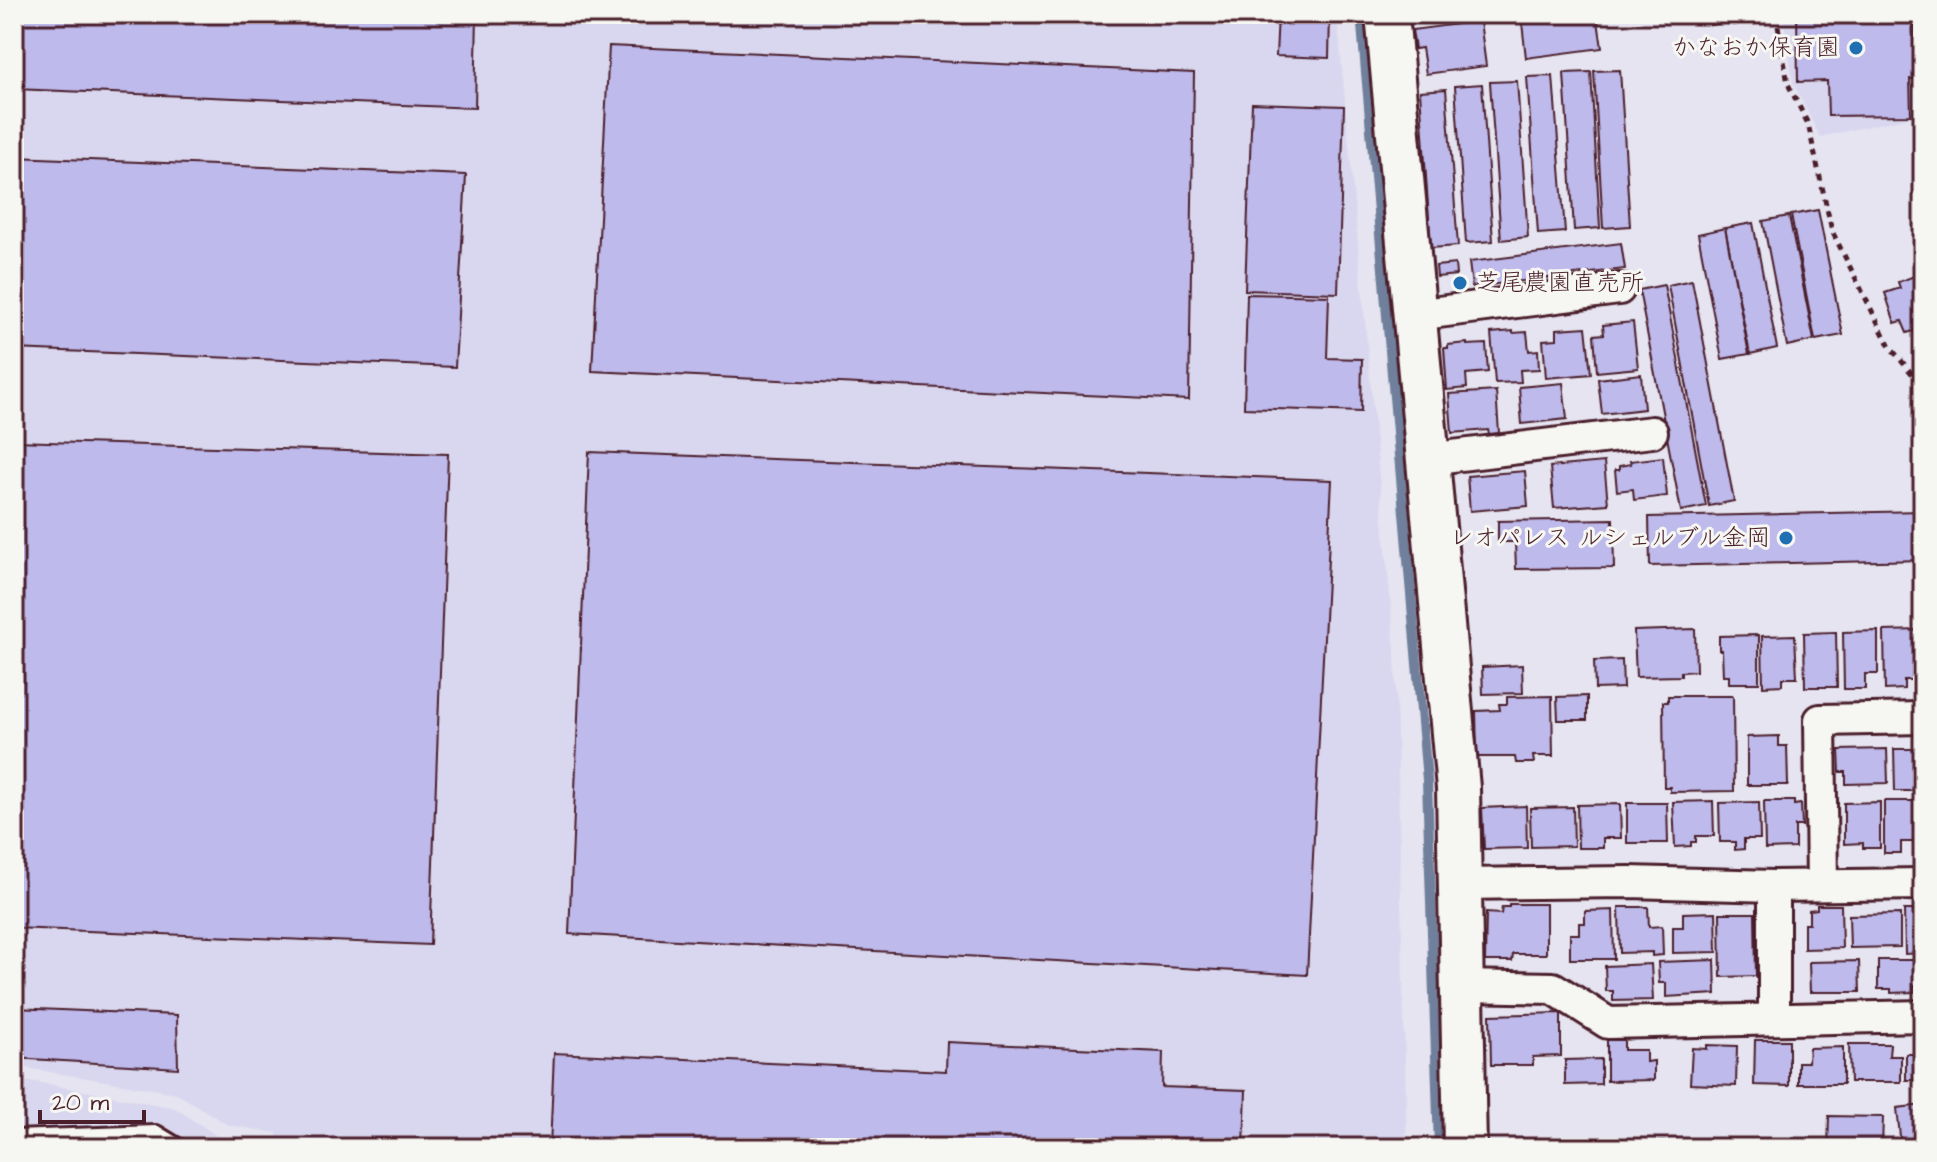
<svg xmlns="http://www.w3.org/2000/svg" width="1937" height="1162" viewBox="0 0 1937 1162" font-family="'Architects Daughter','Klee One',sans-serif">
  <rect width="100%" height="100%" fill="#e5e4f0"/>
  <filter id="ink" filterUnits="userSpaceOnUse"><feTurbulence type="fractalNoise" baseFrequency=".0125" numOctaves="2"/><feDisplacementMap in="SourceGraphic" scale="16" xChannelSelector="R" yChannelSelector="G"/><feConvolveMatrix kernelMatrix="1 2 1 2 8 2 1 2 1" color-interpolation-filters="sRGB"/></filter>
  <g filter="url(#ink)">
    <g fill="#d9d7ef">
      <polygon points="14,14 1337,14 1395,651 1407,1148 277,1148 277,1133 228,1125 176,1093 14,1066"/>
      <polygon points="1783,14 1923,14 1923,114 1820,137 1793,83"/>
      <polygon points="14,1082 36,1082 175,1108 226,1142 271,1145 271,1148 14,1148"/>
    </g>
    <g fill="none" stroke-linecap="round" stroke-linejoin="round">
      <polyline stroke="#707f9b" stroke-width="10" points="1361,14 1427,780 1439,1148"/>
    </g>
    <g fill="#bebaec" stroke="#4a1f2b" stroke-width="2">
      <polygon points="14,14 477,14 475,108 14,89"/>
      <polygon points="1278,14 1330,14 1329,58 1276,56"/>
      <polygon points="1521,14 1597,14 1602,48 1526,58"/>
      <polygon points="1709,14 1763,14 1764,20 1733,25 1732,22 1710,25"/>
      <polygon points="1797,14 1914,14 1916,79 1910,79 1911,115 1828,116 1827,81 1798,82"/>
      <polygon points="1480,21 1486,66 1426,74 1422,48 1415,49 1412,30"/>
      <polygon points="609,46 1194,73 1189,400 592,371"/>
      <polygon points="1620,70 1630,226 1603,228 1594,71"/>
      <polygon points="1591,72 1600,228 1574,230 1564,73"/>
      <polygon points="1553,76 1565,232 1538,234 1527,77"/>
      <polygon points="1517,81 1528,237 1501,240 1490,82"/>
      <polygon points="1482,84 1493,241 1466,243 1455,86"/>
      <polygon points="1446,89 1458,246 1431,248 1420,91"/>
      <polygon points="1252,103 1344,106 1338,293 1245,290"/>
      <polygon points="14,157 466,175 455,367 14,349"/>
      <polygon points="1818,210 1843,335 1815,340 1791,215"/>
      <polygon points="1789,216 1814,340 1787,346 1763,221"/>
      <polygon points="1753,223 1777,348 1750,354 1725,228"/>
      <polygon points="1725,228 1749,354 1722,359 1698,234"/>
      <polygon points="1621,243 1625,269 1472,287 1469,262"/>
      <polygon points="1455,264 1456,275 1437,277 1436,266"/>
      <polygon points="1917,275 1923,292 1923,328 1907,333 1902,321 1895,323 1885,293 1900,288 1898,282"/>
      <polygon points="1692,280 1734,501 1709,506 1668,285"/>
      <polygon points="1664,285 1706,506 1681,511 1639,290"/>
      <polygon points="1247,294 1329,296 1327,358 1362,359 1361,412 1244,408"/>
      <polygon points="1633,322 1638,368 1597,372 1594,335 1604,334 1603,325"/>
      <polygon points="1586,327 1591,374 1546,378 1543,340 1557,339 1557,329"/>
      <polygon points="1513,331 1513,333 1527,332 1529,351 1538,350 1539,369 1520,370 1521,382 1495,383 1491,333"/>
      <polygon points="1467,343 1467,345 1486,344 1488,372 1466,374 1467,388 1447,390 1444,348 1448,348 1448,345"/>
      <polygon points="1641,374 1644,409 1602,414 1598,379"/>
      <polygon points="1563,383 1567,419 1522,424 1519,387"/>
      <polygon points="1496,391 1499,433 1489,434 1488,430 1452,433 1449,394"/>
      <polygon points="14,441 448,454 430,945 14,928"/>
      <polygon points="589,452 1332,480 1307,975 569,934"/>
      <polygon points="1663,457 1667,496 1634,500 1633,489 1617,491 1615,470 1619,470 1619,466 1631,464 1630,461"/>
      <polygon points="1604,462 1608,504 1554,508 1550,467"/>
      <polygon points="1525,471 1528,506 1470,511 1467,476"/>
      <polygon points="1923,511 1923,560 1650,566 1649,517"/>
      <polygon points="1613,519 1614,568 1516,569 1515,542 1498,542 1498,521"/>
      <polygon points="1695,629 1696,671 1681,672 1681,676 1636,677 1634,631"/>
      <polygon points="1921,630 1922,680 1904,680 1904,689 1885,690 1884,631"/>
      <polygon points="1878,631 1878,674 1865,674 1865,689 1844,689 1843,632"/>
      <polygon points="1836,632 1837,687 1805,687 1804,633"/>
      <polygon points="1759,635 1759,683 1729,683 1729,676 1723,676 1722,650 1719,650 1719,636"/>
      <polygon points="1795,635 1797,678 1782,678 1782,685 1763,686 1762,636"/>
      <polygon points="1622,660 1623,688 1595,689 1594,661"/>
      <polygon points="1522,665 1523,693 1483,694 1482,667"/>
      <polygon points="1552,696 1553,756 1533,756 1534,763 1516,763 1515,757 1477,757 1476,711 1500,710 1499,704 1507,704 1507,697"/>
      <polygon points="1587,696 1587,720 1558,720 1557,697"/>
      <polygon points="1668,696 1733,696 1734,791 1670,792 1670,787 1664,787 1663,702 1668,702"/>
      <polygon points="1779,736 1779,746 1787,746 1788,785 1747,785 1747,737"/>
      <polygon points="1887,749 1888,783 1846,784 1846,772 1840,772 1839,750"/>
      <polygon points="1894,749 1923,749 1923,785 1919,785 1919,791 1895,791"/>
      <polygon points="1713,801 1714,836 1696,836 1696,842 1691,842 1691,846 1675,847 1673,802"/>
      <polygon points="1764,801 1794,801 1794,805 1801,804 1802,826 1795,826 1795,848 1765,849"/>
      <polygon points="1884,801 1918,801 1918,842 1901,842 1901,853 1884,853"/>
      <polygon points="1759,802 1760,839 1744,839 1744,849 1735,850 1735,842 1720,842 1719,803"/>
      <polygon points="1880,802 1880,848 1863,848 1863,843 1844,844 1844,803"/>
      <polygon points="1627,803 1667,803 1668,843 1627,843"/>
      <polygon points="1620,804 1621,838 1603,838 1603,848 1578,848 1577,805"/>
      <polygon points="1526,806 1527,848 1484,849 1482,808"/>
      <polygon points="1573,807 1574,846 1531,847 1530,808"/>
      <polygon points="1509,904 1546,904 1546,954 1513,954 1512,961 1485,961 1486,913 1501,914 1502,907 1509,907"/>
      <polygon points="1817,905 1841,905 1842,948 1804,949 1804,924 1809,924 1809,910 1817,909"/>
      <polygon points="1619,907 1648,907 1649,927 1662,926 1663,955 1652,956 1652,952 1620,953"/>
      <polygon points="1613,910 1614,959 1570,959 1570,934 1579,934 1579,923 1585,923 1585,911"/>
      <polygon points="1904,910 1923,910 1923,953 1905,954"/>
      <polygon points="1716,912 1717,952 1673,953 1673,927 1683,927 1683,913"/>
      <polygon points="1720,913 1755,913 1756,976 1721,977"/>
      <polygon points="1900,914 1900,947 1850,948 1849,915"/>
      <polygon points="1715,960 1716,994 1666,997 1666,983 1659,983 1658,962"/>
      <polygon points="1878,960 1923,960 1923,986 1914,985 1914,992 1891,993 1891,989 1878,989"/>
      <polygon points="1859,961 1860,992 1810,992 1809,962"/>
      <polygon points="1651,964 1653,1000 1613,1001 1613,991 1606,991 1605,966"/>
      <polygon points="14,1008 177,1015 178,1068 14,1058"/>
      <polygon points="1561,1013 1561,1056 1533,1057 1533,1065 1491,1065 1490,1015"/>
      <polygon points="1607,1040 1624,1040 1624,1050 1646,1050 1646,1062 1654,1061 1654,1080 1607,1081"/>
      <polygon points="1755,1040 1789,1040 1789,1086 1754,1085"/>
      <polygon points="1916,1040 1923,1040 1923,1080 1906,1080 1906,1054 1916,1054"/>
      <polygon points="947,1042 1163,1052 1162,1087 1246,1090 1244,1148 550,1148 554,1053 946,1071"/>
      <polygon points="1849,1044 1890,1044 1889,1056 1901,1056 1901,1082 1850,1082"/>
      <polygon points="1707,1045 1737,1046 1736,1086 1690,1084 1692,1048 1707,1049"/>
      <polygon points="1843,1047 1843,1084 1798,1084 1798,1062 1808,1062 1809,1048"/>
      <polygon points="1601,1059 1601,1084 1565,1085 1565,1060"/>
      <polygon points="1923,1105 1923,1144 1901,1146 1897,1108"/>
      <polygon points="1829,1116 1883,1117 1882,1148 1828,1148"/>
      <polygon points="1658,1142 1726,1144 1726,1148 1657,1148"/>
    </g>
    <g fill="none" stroke-linecap="round" stroke-linejoin="round">
      <g stroke="#4a1f2b" stroke-width="22">
        <polyline id="lane" points="14,1139 156,1134 179,1148"/>
      </g>
      <g stroke="#4a1f2b" stroke-width="36">
        <g id="street">
          <polyline points="1415,315 1619,289"/>
          <polyline points="1427,459 1652,432"/>
          <polyline points="1460,884 1629,882 1774,886 1923,884"/>
          <polyline points="1822,885 1820,720 1923,718"/>
          <polyline points="1462,986 1553,988 1608,1023 1923,1016"/>
          <polyline points="1774,1019 1774,886"/>
        </g>
      </g>
      <g stroke="#4a1f2b" stroke-width="48">
        <polyline id="secondary" points="1387,14 1458,788 1465,1148"/>
      </g>
      <polyline stroke="#4a1f2b" stroke-width="5" stroke-dasharray="6 6" stroke-linecap="butt" points="1776,14 1788,84 1808,124 1832,231 1890,347 1923,387"/>
      <use href="#lane" stroke="#f6f6f2" stroke-width="16"/>
      <use href="#street" stroke="#f6f6f2" stroke-width="30"/>
      <use href="#secondary" stroke="#f6f6f2" stroke-width="42"/>
    </g>
  </g>
  <g fill="#1f6fb2" stroke="#f6f6f2" stroke-width="3">
    <circle cx="1856" cy="48" r="8"/>
    <circle cx="1460" cy="283" r="8"/>
    <circle cx="1786" cy="538" r="8"/>
  </g>
  <g text-anchor="middle" dominant-baseline="central" stroke-width="6" stroke-linejoin="round" paint-order="stroke">
    <g font-size="24" fill="#4a1f2b" stroke="#f6f6f2" text-anchor="end">
      <text x="1840" y="48">かなおか保育園</text>
      <text x="1476" y="283" text-anchor="start">芝尾農園直売所</text>
      <text x="1770" y="538">レオパレス ルシェルブル金岡</text>
    </g>
  </g>
  <rect width="1937" height="1162" fill="none" stroke="#f6f6f2" stroke-width="48"/>
  <rect x="24" y="24" width="1889" height="1114" fill="none" stroke="#4a1f2b" stroke-width="3" filter="url(#ink)"/>
  <path d="M40 1110v12h104v-12" fill="none" stroke="#4a1f2b" stroke-width="4"/>
  <text x="52" y="1110" font-size="24" fill="#4a1f2b" stroke="#f6f6f2" stroke-width="6" paint-order="stroke">20 m</text>
</svg>
